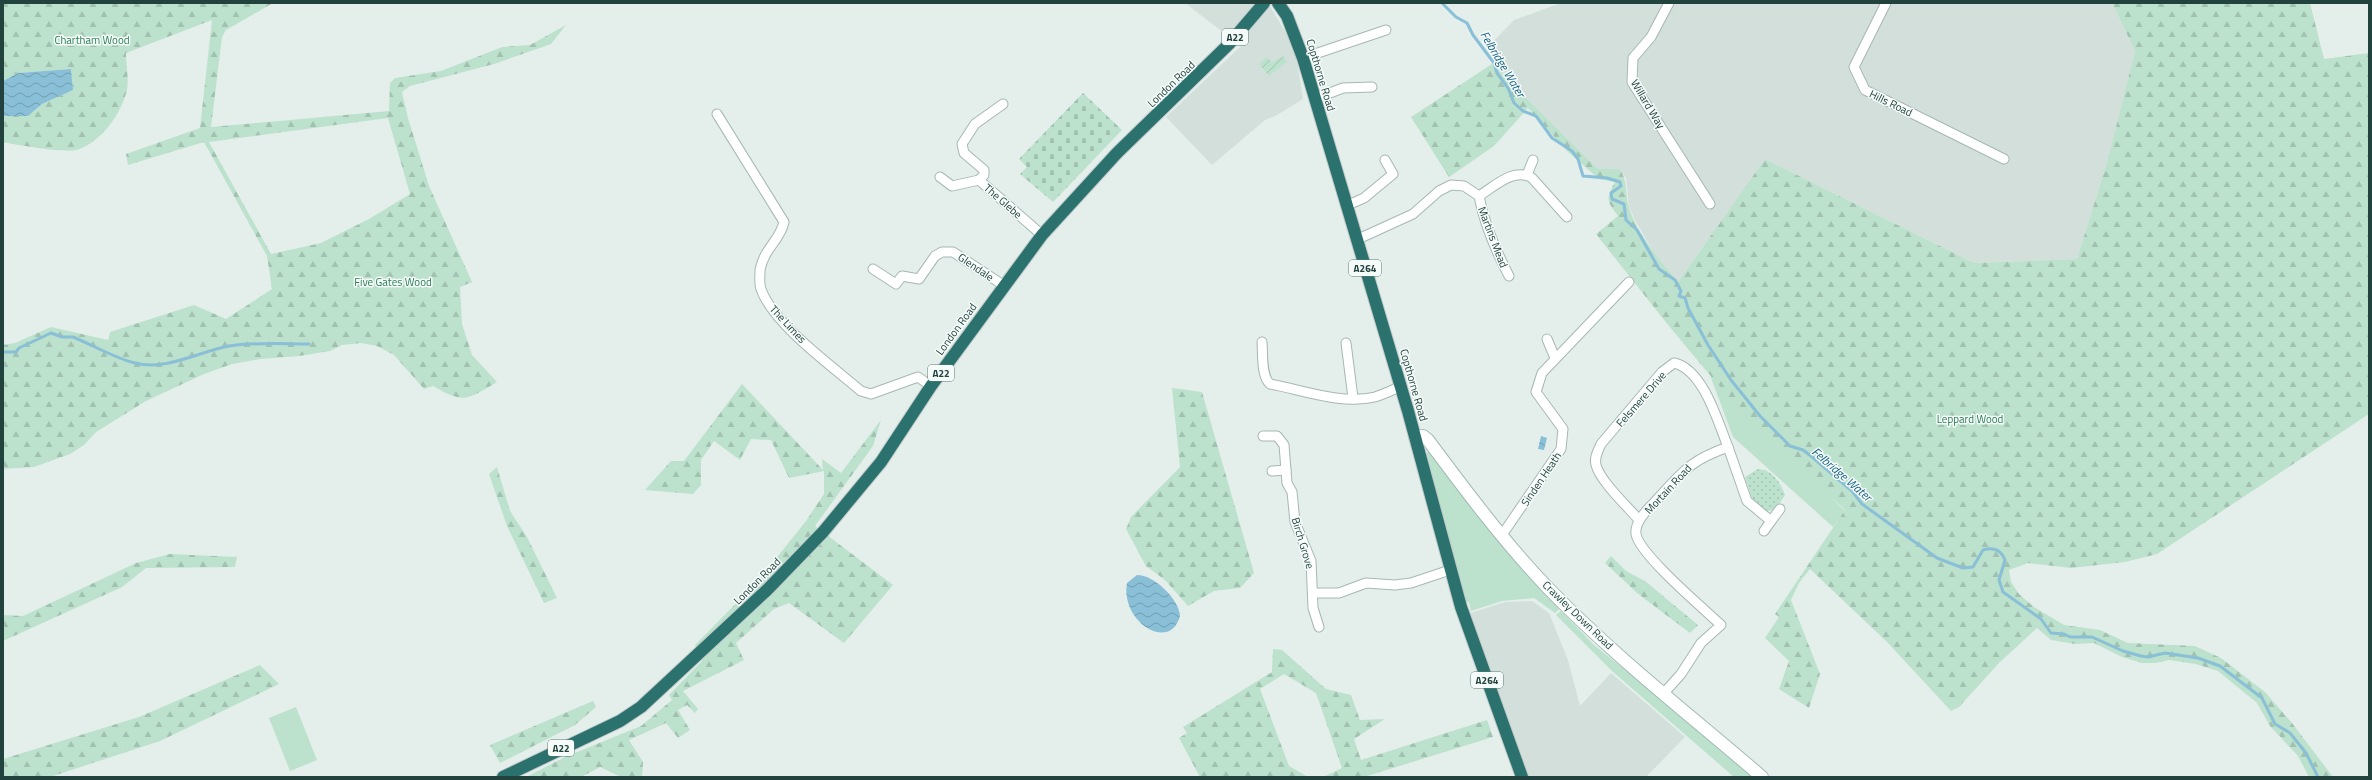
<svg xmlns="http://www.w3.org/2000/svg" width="2372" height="780" viewBox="0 0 2372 780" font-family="'Titillium Web',sans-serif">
  <defs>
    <pattern id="forest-firs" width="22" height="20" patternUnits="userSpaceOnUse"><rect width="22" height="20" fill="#bce1cc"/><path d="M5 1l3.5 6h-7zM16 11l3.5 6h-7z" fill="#a1c2b0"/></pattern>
    <pattern id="cemetery-stones" width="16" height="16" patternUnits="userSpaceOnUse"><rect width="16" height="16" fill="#bce1cc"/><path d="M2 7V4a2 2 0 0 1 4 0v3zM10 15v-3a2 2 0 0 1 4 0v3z" fill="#a1c2b0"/></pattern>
    <pattern id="park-dots" width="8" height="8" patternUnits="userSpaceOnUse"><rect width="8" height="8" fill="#bce1cc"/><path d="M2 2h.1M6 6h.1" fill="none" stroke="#a1c2b0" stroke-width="1.8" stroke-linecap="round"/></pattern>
    <pattern id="garden-furrows" width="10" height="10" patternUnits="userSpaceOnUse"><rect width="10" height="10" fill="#bce1cc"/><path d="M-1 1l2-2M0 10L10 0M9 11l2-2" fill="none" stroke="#a1c2b0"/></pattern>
    <pattern id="water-waves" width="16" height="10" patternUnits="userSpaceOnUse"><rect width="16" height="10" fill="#89bfd7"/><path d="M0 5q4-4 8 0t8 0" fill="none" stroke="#709db0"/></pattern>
  </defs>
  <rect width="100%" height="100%" fill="#e4efec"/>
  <g fill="#d2dfdb">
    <polygon points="1185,3 1268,3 1289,38 1297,61 1303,99 1277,115 1265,120 1212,165 1166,117 1241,46"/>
    <polygon points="1561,3 2112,3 2135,51 2108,159 2077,259 1974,263 1765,159 1678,282 1653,251 1636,222 1629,207 1626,178 1620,170 1598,169 1498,70 1498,59 1489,46 1514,20"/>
    <polygon points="1532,601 1549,613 1568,660 1580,706 1611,673 1685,737 1646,777 1522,777 1464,615 1505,602"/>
  </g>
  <g fill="#bce1cc">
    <polygon points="1710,375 1774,444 1845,511 1833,527 1733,437"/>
    <polygon points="1430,450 1476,510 1559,609 1555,613 1534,598 1502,601 1471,611 1469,602 1466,602 1425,455"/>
    <polygon points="1561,611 1594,645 1635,678 1640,678 1752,777 1734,777 1612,671 1556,615"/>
    <polygon points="296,707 317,760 290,771 269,718"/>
  </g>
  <g fill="url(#forest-firs)" fill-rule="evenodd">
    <path d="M 3,3 L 273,3 L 226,30 L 222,37 L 211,127 L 389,111 L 390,83 L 395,78 L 441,71 L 502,47 L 530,45 L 566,25 L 551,44 L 494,64 L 410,86 L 402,92 L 408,118 L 429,186 L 472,282 L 460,287 L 462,324 L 472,355 L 497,382 C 467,400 464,404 433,386 L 424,389 L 394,355 L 377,346 L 361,343 L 342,345 L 330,351 L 299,356 L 261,359 L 232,364 L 204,374 L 146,401 L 96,432 L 84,445 L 70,454 L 34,467 L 3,469 L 3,345 L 15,343 L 51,327 L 108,340 L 110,332 L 194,305 L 226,319 L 272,289 L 267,256 L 204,142 L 128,165 L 126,154 L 200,128 L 212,20 L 126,53 C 126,64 129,79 127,90 C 121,114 101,143 76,150 C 65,153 16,145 3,142 L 3,116 L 28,116 L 42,104 L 73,90 L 71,69 L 18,73 L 3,81 ZM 388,118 L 410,194 L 369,219 L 321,243 L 271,254 L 209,142 Z"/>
    <path d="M 2112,3 L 2310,3 L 2324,59 L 2369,53 L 2369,414 L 2157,554 L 2125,562 L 2071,568 L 2028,563 L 2009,570 L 2011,582 L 2019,594 L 2034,607 L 2064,625 L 2100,630 L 2128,643 L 2195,646 L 2221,658 L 2265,692 L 2292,723 L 2333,777 L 2309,777 L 2298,756 L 2270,726 L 2257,703 L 2218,671 L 2196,664 L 2169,660 L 2156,663 L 2142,663 L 2122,657 L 2094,643 L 2075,644 L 2051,640 L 2037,628 L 1999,663 L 1959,707 L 1951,711 L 1887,642 L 1810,569 L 1799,583 L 1791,600 L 1820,674 L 1809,708 L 1779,689 L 1789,661 L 1765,638 L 1779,617 L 1775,614 L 1845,510 C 1821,489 1797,467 1774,445 C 1709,379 1653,306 1596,234 L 1618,216 C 1606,200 1606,199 1615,182 L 1599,179 L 1567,151 L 1528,108 L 1494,146 L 1449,177 L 1411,117 L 1492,64 L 1598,169 L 1620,169 C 1628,182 1625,194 1629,208 C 1638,235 1660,260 1678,282 L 1765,159 L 1974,263 L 2077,259 L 2108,159 L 2135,51 Z"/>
    <polygon points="742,384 823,470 822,459 841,473 881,420 873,446 815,526 893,585 844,643 789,603 774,609 736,643 744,660 683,691 698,709 695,713 687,705 678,710 690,730 678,738 666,723 629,740 643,762 642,777 621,777 600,767 581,777 526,777 565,757 641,726 672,700 669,695 702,661 695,645 758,581 806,521 824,494 824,471 789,478 771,440 751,439 740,460 714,441 701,460 701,485 693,494 645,490 671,461 684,461"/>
    <polygon points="1172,388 1202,392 1254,573 1240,588 1214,591 1188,606 1165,580 1146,566 1126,529 1131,517 1180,467"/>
    <polygon points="497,467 510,511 527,537 557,598 544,603 507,526 489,474"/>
    <polygon points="170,554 237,557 235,567 146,568 122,587 3,641 3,615 23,616 136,563"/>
    <polygon points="1611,556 1626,571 1645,581 1698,625 1690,633 1637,593 1605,563"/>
    <polygon points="1273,649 1282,650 1326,689 1351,695 1360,720 1385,719 1354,739 1361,760 1487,720 1493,737 1364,777 1323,777 1342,768 1316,693 1284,674 1260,689 1289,766 1308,777 1200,777 1179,738 1187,733 1183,727 1272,672"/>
    <polygon points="260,665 279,684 160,741 50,777 3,777 3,759 139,717"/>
    <polygon points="593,701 596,707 575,725 500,763 490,745"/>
  </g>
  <polygon fill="url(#cemetery-stones)" points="1083,93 1122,130 1053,202 1020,174 1027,167 1019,159"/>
  <path fill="url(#park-dots)" d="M 1758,469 C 1773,470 1780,482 1785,495 L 1775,510 L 1767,511 L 1752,498 L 1745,477 Z"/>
  <polygon fill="url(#garden-furrows)" points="1283,56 1287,62 1269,76 1259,64 1267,57 1272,63"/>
  <g fill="url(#water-waves)">
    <polygon points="71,69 73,90 42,104 28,116 3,116 3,81 18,73"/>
    <polygon points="1541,436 1547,438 1544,450 1538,449"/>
    <path d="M 1137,575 C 1154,575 1179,599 1180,616 C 1170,653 1120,622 1127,583 Z"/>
  </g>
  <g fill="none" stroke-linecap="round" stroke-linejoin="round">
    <g stroke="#89bfd7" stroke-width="3">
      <path d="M 1442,3 L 1456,17 L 1467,23 L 1473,35 L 1494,63 L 1497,73 L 1508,88 L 1514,103 L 1523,111 L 1536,116 L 1552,138 L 1572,151 L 1578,159 L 1583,176 L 1607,178 L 1620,182 L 1621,186 L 1611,193 L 1612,199 L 1624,204 L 1626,220 L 1637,230 L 1659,269 L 1675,280 L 1681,291 L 1679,296 L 1685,298 L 1688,308 L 1708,345 L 1731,380 L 1760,416 L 1790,446 L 1803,450 L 1811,456 L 1852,491 L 1862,504 L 1937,558 L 1963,568 L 1973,567 L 1983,550 C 1993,547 2001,549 2005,560 L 1999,580 L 2003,592 L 2041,619 L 2051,633 L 2064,634 L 2070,637 L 2092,637 L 2123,651 L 2141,656 L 2148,657 L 2165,653 L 2198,658 L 2220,666 L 2262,698 L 2275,724 L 2290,733 L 2306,753 L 2318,777"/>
      <path d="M 3,352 L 16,352 L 19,348 L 51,333 L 62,337 L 73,337 C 93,345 114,358 135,363 C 166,371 198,352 229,346 C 255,342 283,344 309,344"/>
    </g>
    <g stroke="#a6b8b4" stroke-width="11">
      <g id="street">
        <polyline points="1669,3 1651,37 1633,58 1632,82 1710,204"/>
        <polyline points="1886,3 1854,67 1865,90 2004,159"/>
        <polyline points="1303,58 1386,30"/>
        <polyline points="1314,99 1343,88 1372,87"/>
        <path d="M 717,114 L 784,222 C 780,241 764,248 760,270 C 760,276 759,284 761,289 C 773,324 832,366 861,391 L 871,394 L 918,377 L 931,386"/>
        <polyline points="1527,175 1533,160"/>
        <polyline points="940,177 952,186 979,180 1042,235"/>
        <polyline points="979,180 984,175 984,170 964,153 962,144 975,124 1003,104"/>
        <path d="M 1479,196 C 1495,186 1514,167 1532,178 L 1567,217"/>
        <polyline points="1346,206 1364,198 1393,174 1385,160"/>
        <path d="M 1356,240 L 1413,214 L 1439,191 L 1451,185 L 1464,186 L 1479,196 C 1484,224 1496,251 1509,276"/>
        <polyline points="873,269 896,284 902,276 919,279 935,256 942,252 953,252 1003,285"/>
        <polyline points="1547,339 1555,358"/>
        <path d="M 1262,342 C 1263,354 1261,376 1270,384 C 1302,390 1342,405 1375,397 C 1384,394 1393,390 1401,386"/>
        <polyline points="1346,343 1353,398"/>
        <polyline points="1263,436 1277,436 1284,445 1287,483 1292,492 1295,522 1311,561 1313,608 1319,627"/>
        <polyline points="1272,471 1286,470"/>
        <path d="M 1639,520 C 1628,507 1600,481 1596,465 C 1594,457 1598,451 1601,444 L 1662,372 L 1674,363 C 1703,369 1718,422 1728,447"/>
        <polyline points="1771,521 1780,509"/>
        <polyline points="1502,535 1561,449 1563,429 1536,392 1542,373 1629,282"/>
        <polyline points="1313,593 1339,593 1366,583 1395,585 1411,583 1450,570"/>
        <path d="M 1664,693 L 1681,674 L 1701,643 L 1721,625 C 1703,608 1639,554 1636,534 C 1634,519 1654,504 1662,494 C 1686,468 1694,459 1728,447 L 1747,501 L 1771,521 L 1764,531"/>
      </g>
    </g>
    <g stroke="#a2bbb6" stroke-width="14">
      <path id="secondary" d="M 1415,437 L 1423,436 L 1428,440 C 1466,491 1504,542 1548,588 C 1614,656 1690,715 1762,777"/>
    </g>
    <g stroke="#c1cac9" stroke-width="14">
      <g id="highway">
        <polyline points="1278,3 1287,16 1303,58 1408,411 1461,607 1522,777"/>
        <polyline points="503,777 620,721 641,707 767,590 823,532 881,462 931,386 1042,235 1117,153 1229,44 1264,3"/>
      </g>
    </g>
    <use href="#street" stroke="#fff" stroke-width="9"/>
    <use href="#secondary" stroke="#fff" stroke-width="12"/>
    <use href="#highway" stroke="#2b716d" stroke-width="12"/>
  </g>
  <g text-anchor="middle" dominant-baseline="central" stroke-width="3" stroke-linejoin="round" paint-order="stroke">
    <g fill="#f5fbf9" stroke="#617a76" stroke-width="1">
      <rect x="1222" y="29" width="26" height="16" rx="3"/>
      <rect x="1349" y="260" width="32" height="16" rx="3"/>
      <rect x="928" y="365" width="26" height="16" rx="3"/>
      <rect x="1471" y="672" width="32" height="16" rx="3"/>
      <rect x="548" y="740" width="26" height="16" rx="3"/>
    </g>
    <g font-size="10" font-weight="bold" fill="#22423e">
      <text x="1235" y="37">A22</text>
      <text x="1365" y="268">A264</text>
      <text x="941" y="373">A22</text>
      <text x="1487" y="680">A264</text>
      <text x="561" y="748">A22</text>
    </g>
    <g font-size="11" fill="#297c56" stroke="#f5fbf9">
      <text x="92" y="40">Chartham Wood</text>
      <text x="393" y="282">Five Gates Wood</text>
      <text x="1970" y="419">Leppard Wood</text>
    </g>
    <g font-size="11" fill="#22423e" stroke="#f5fbf9">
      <text transform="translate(1321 75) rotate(73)">Copthorne Road</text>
      <text transform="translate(1171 84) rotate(-44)">London Road</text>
      <text transform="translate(1891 103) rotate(26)">Hills Road</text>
      <text transform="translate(1648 104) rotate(59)">Willard Way</text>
      <text transform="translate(1003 201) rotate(41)">The Glebe</text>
      <text transform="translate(1493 237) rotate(69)">Martins Mead</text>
      <text transform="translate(976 267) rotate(34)">Glendale</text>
      <text transform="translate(788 324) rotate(47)">The Limes</text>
      <text transform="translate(956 329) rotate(-54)">London Road</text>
      <text transform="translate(1414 385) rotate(74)">Copthorne Road</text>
      <text transform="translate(1641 399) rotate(-49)">Felsmere Drive</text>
      <text transform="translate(1541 479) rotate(-56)">Sinden Heath</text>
      <text transform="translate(1668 489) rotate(-47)">Mortain Road</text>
      <text transform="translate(1303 543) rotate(73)">Birch Grove</text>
      <text transform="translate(757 581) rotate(-45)">London Road</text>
      <text transform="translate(1578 615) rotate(44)">Crawley Down Road</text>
    </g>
    <g font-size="12" font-style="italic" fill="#176083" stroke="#f5fbf9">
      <text transform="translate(1503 64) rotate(59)">Felbridge Water</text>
      <text transform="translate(1842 474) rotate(41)">Felbridge Water</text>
    </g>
  </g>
  <rect width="2372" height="780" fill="none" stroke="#22423e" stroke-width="8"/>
</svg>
